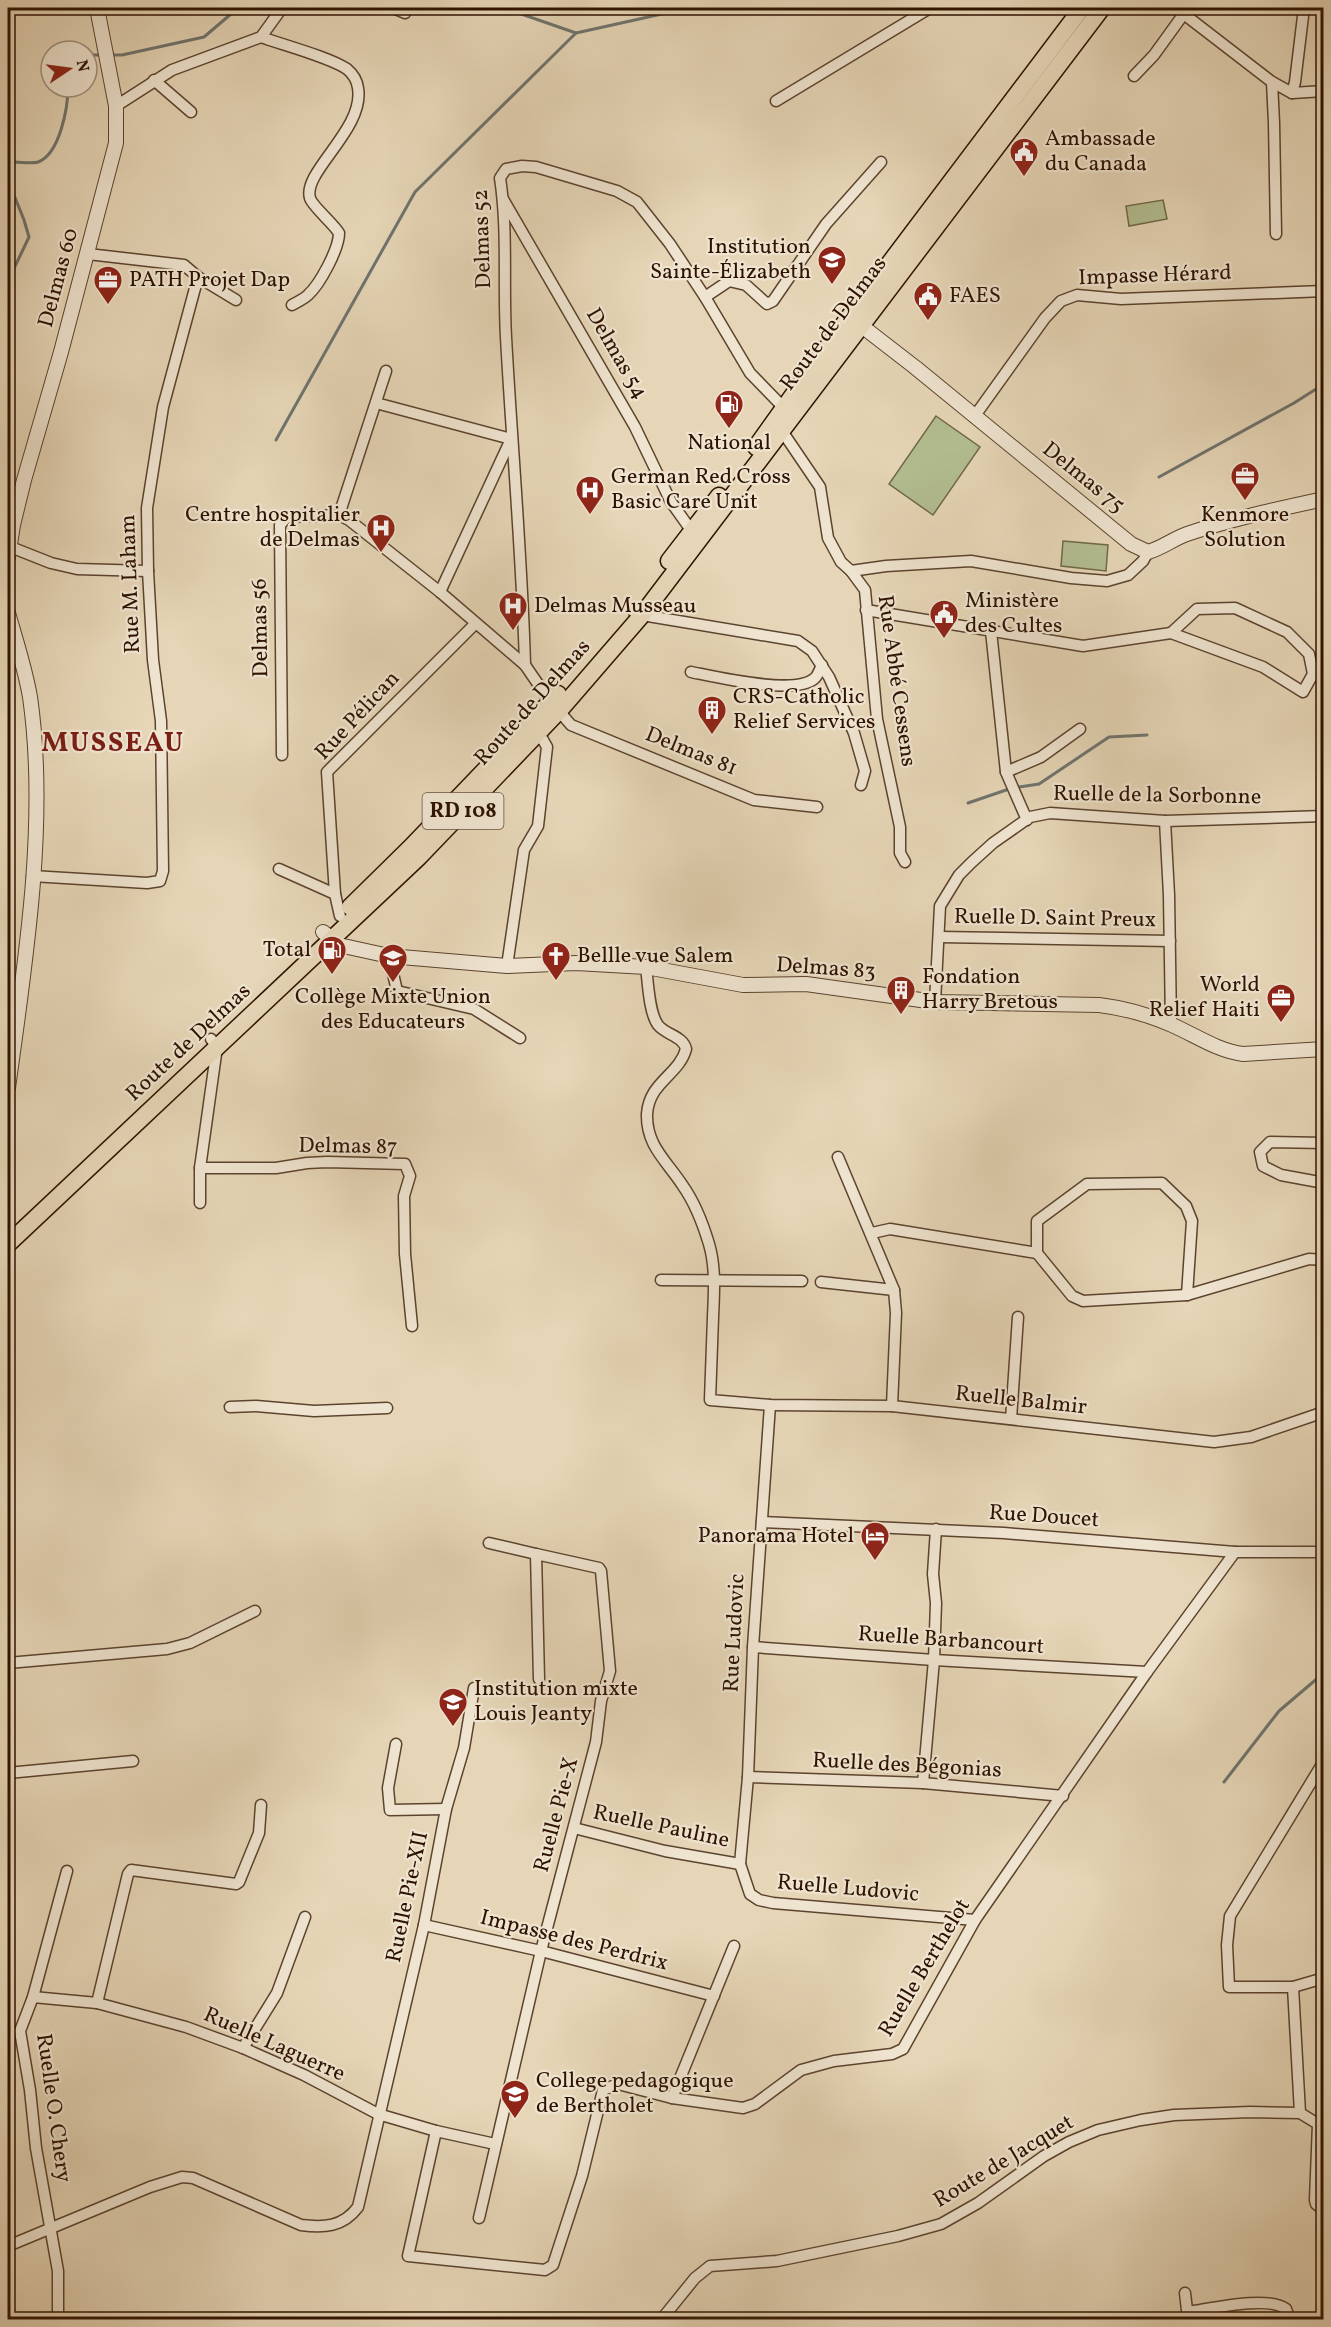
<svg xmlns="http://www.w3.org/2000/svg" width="1331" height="2327" viewBox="0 0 1331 2327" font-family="Vollkorn,serif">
  <rect width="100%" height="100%" fill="#e6d6b7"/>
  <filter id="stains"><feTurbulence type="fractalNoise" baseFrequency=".00333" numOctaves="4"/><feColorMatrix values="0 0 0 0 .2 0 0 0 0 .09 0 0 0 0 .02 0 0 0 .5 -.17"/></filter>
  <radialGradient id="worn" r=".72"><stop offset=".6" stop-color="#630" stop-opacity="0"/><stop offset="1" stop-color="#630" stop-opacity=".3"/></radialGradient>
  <g fill="#b2be91" stroke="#706848" stroke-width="1.5">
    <polygon points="1163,200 1167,219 1129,226 1126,206"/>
    <polygon points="936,416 980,447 933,515 889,484"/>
    <polygon points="1063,541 1108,545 1106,571 1061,566"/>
  </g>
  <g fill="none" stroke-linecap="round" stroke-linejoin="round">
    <g stroke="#6f746f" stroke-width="3">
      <polyline points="504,8 576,33 689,8"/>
      <polyline points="87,55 103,55"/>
      <polyline points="110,55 122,55 204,37 238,8"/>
      <path d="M 8,173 L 15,162 C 21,162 32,164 38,162 C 60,154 68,107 68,87"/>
      <polyline points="8,180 24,220 29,237 8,281"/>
      <polyline points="276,440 415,192 576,33"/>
      <polyline points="1159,477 1294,403 1324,384"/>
      <polyline points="968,803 1012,788 1039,784 1109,737 1147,735"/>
      <polyline points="1224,1782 1279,1711 1319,1677 1324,1669"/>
    </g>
    <g stroke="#5c432e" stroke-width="13">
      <g id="minor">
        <polyline points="393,8 405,13"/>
        <polyline points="1176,8 1272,82 1292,93 1324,91"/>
        <path d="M 261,37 C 283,45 329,57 347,69 C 353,74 357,80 358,88 C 365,129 302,172 310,198 C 312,206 333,223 339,233 C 339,249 320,284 308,295 C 304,299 297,302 292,305"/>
        <polyline points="1134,76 1154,55 1188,8"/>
        <polyline points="154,80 191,112"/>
        <polyline points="1272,82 1274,123 1276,234"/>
        <polyline points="1292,93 1295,82 1304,8"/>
        <polyline points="776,101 930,8"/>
        <polyline points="116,106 172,70 261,37 282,8"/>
        <polyline points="503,199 635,427 671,502 691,530"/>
        <polyline points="198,277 236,300"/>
        <polyline points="705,297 729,281 746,285 767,304 773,301 826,224 881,162"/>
        <polyline points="376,403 511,439 440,592"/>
        <polyline points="974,417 1045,318 1061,301 1077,295 1121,299 1324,291"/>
        <polyline points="778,428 782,431 820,487 828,538 841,562 851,571 865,590 877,719 900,827 900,853 905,862"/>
        <polyline points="339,515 386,371"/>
        <polyline points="8,546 51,563 77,569 148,571"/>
        <polyline points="851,571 886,566 971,561 1071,578 1107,581 1128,575 1143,561 1148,552"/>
        <polygon points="1235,608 1287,632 1309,654 1313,674 1303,692 1263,667 1171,633 1197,609"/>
        <polyline points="866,610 1083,646 1171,633"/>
        <polyline points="633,611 642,615 798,641 812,651 829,677 854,733 865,771 861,785"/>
        <polyline points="991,631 1006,772 1027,820"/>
        <path d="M 525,665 C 522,555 512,447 506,337 C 503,285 508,230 500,178 L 506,169 L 522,166 L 536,167 L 617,191 L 637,202 L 670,244 L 705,297 L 750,373 L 784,408"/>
        <path d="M 691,672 C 716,677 796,696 815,678 C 818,675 820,669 822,665"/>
        <polyline points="559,711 571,725 754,800 817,807"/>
        <polyline points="282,755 280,525 287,517 339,515 349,520 440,592 525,665 551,703"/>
        <polyline points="1006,772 1041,757 1080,729"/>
        <polyline points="1165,821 1169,895 1171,1024"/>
        <polyline points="279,869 335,894 340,916"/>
        <polyline points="32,876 147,883 160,881 163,871 161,721 153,660 148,571 147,508 163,407 198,277 184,265 88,254"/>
        <polyline points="335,894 327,772 475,624"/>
        <polyline points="939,937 1170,941"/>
        <polyline points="389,956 397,991 474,1009 520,1038"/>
        <polyline points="507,966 524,850 538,826 547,747 539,733"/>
        <path d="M 646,967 C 648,982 649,1013 658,1025 C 666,1035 683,1036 686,1049 C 679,1075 649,1082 647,1114 C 646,1146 667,1161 683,1186 C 695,1203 703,1224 709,1244 C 716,1268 714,1293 713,1317 C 712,1345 711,1373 710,1400 L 770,1405 L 892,1406 L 1214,1442 L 1251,1437 L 1324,1412"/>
        <polyline points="935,1002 940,906 959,875 972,862 993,843 1030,817 1050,813 1165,821 1324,816"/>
        <polyline points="1324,1143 1270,1142 1260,1152 1263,1166 1281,1175 1319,1182 1324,1185"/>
        <polyline points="838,1157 894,1290 896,1313 892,1406"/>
        <polyline points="200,1168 276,1168 307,1163 327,1162 405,1164 410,1176 404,1196 405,1254 412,1326"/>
        <polyline points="200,1203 200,1168 217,1047 211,1039"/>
        <polyline points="872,1233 890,1229 1037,1253 1072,1296 1083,1301 1187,1295 1309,1259 1324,1260"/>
        <polyline points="1037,1253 1037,1221 1087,1184 1162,1183 1186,1206 1192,1221 1187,1295"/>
        <polyline points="661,1280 802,1281"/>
        <polyline points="821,1282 894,1290"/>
        <polyline points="770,1405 753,1647 748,1777 740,1864 750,1894 759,1900 773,1903 975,1920"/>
        <polyline points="230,1407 256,1406 314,1411 387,1408"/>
        <polyline points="1011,1419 1018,1317"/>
        <polyline points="762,1522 1004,1533 1235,1552 1324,1552"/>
        <polyline points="489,1543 536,1554"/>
        <polyline points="753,1647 934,1660 1147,1672"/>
        <polyline points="8,1663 167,1649 190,1643 255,1611"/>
        <polyline points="396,1744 388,1788 390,1810 446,1809"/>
        <polyline points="1324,1761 1230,1916 1227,1945 1229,1987 1293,1987 1324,1978"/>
        <polyline points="8,1773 133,1761"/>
        <polyline points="748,1777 923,1783 1063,1796"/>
        <polyline points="923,1783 934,1660 936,1603 933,1574 936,1529"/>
        <polyline points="574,1828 665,1851 740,1864"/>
        <polyline points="424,1925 541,1951 714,1996"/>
        <polyline points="1293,1987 1300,2113"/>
        <polyline points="33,1997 97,2003 186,2027 243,2048 304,2075 378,2114 436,2131 495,2144"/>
        <polyline points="97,2003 128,1874 131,1870 236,1884 239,1882 259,1833 261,1805"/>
        <polyline points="243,2048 277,1993 305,1917"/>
        <polyline points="672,2098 734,1946"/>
        <polyline points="436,2131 408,2256 545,2270 553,2265 582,2176 603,2090 618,2084 672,2098 743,2108 755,2104 801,2070 834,2061 892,2054 903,2049 975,1920 1147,1672 1235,1552"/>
        <polyline points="479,2218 541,1951 596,1742 601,1701 610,1671 601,1571 599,1568 536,1554 539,1679"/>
        <path d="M 8,2246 L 150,2187 L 182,2177 L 193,2178 L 301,2225 C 324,2228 343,2227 358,2207 L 424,1925 L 446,1809 L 464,1748 L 474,1688"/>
        <polyline points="1185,2293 1188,2319"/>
        <path d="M 1188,2312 C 1210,2309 1268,2295 1286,2309 L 1290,2320"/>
        <polyline points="58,2320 58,2271 36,2148 30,2090 20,2031 33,1997 67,1871"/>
        <polyline points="661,2320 695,2278 710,2266 777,2261 898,2236 941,2224 978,2203 1044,2156 1069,2142 1098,2130 1141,2120 1174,2115 1250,2112 1300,2113 1318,2124 1315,2200 1316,2204 1324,2210"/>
      </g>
    </g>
    <g stroke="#5c432e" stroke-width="16">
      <g id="tertiary">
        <path d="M 854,320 L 916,368 L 1131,544 L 1148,552 C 1162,548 1173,539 1187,534 C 1231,519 1278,509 1324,499"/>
        <polyline points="8,557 13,525 24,480 61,352 116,143 116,106 97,8"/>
        <path d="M 8,613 C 16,641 25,668 30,697 C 48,822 25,964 8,1088"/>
        <path d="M 323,932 L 339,945 L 389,956 L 507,966 L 576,963 L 646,967 L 743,985 L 806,984 L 935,1002 L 1099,1005 C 1124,1008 1149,1015 1172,1025 C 1195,1035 1218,1051 1243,1054 L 1324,1049"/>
      </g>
    </g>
    <g stroke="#2e1200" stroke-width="19">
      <g id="primary">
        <polyline points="756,447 849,317 1082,8"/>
        <polyline points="669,561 719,496"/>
        <polyline points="350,907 410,848 558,694"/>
        <polyline points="8,1244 419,857 559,711 642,615 1102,8"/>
      </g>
    </g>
    <use href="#minor" stroke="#efe4d0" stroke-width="10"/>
    <use href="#tertiary" stroke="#efe4d0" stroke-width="14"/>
    <use href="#primary" stroke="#e6d6b7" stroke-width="16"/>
  </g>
  <defs>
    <g id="civic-pin" transform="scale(1.5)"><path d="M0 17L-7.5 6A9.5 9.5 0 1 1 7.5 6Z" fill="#8f2418" stroke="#efe4d0"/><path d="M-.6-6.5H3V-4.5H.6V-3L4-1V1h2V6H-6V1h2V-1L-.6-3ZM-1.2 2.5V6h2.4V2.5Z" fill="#fff"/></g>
    <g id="school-pin" transform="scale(1.5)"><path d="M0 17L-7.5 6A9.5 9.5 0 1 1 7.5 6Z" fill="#8f2418" stroke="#efe4d0"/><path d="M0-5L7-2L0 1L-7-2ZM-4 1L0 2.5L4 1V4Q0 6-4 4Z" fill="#fff"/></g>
    <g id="office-pin" transform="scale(1.5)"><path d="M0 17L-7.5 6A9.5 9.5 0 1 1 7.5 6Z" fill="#8f2418" stroke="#efe4d0"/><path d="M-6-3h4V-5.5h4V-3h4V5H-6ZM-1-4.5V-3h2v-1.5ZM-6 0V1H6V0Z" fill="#fff"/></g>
    <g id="fuel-pin" transform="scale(1.5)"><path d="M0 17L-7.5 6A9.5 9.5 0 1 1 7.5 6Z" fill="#8f2418" stroke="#efe4d0"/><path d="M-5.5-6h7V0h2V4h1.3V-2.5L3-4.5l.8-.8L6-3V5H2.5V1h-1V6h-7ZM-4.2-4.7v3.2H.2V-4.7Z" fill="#fff"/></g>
    <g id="hospital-pin" transform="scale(1.5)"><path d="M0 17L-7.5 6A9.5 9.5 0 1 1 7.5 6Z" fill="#8f2418" stroke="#efe4d0"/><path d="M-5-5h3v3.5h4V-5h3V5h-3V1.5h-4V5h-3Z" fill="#fff"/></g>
    <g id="building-pin" transform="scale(1.5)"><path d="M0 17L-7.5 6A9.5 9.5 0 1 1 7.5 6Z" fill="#8f2418" stroke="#efe4d0"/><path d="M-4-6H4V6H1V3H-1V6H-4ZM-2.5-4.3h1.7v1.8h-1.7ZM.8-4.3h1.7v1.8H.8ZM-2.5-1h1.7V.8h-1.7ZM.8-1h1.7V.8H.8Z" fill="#fff"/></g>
    <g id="church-pin" transform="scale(1.5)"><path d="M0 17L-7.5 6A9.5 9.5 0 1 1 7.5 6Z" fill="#8f2418" stroke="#efe4d0"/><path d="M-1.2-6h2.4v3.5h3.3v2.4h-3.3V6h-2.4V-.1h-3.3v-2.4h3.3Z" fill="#fff"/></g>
    <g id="hotel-pin" transform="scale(1.5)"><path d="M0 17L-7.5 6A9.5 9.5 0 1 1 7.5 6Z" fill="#8f2418" stroke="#efe4d0"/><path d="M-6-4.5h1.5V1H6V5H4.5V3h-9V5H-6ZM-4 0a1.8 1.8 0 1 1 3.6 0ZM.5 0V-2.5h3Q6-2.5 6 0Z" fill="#fff"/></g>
  </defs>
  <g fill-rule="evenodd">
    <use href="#civic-pin" x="1024" y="152"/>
    <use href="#school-pin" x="832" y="260"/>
    <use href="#office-pin" x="108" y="280"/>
    <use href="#civic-pin" x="928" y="296"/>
    <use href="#fuel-pin" x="729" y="404"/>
    <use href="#office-pin" x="1245" y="476"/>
    <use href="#hospital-pin" x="590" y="490"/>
    <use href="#hospital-pin" x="381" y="528"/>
    <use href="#hospital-pin" x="513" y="606"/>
    <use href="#civic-pin" x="944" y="614"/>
    <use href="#building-pin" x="712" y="710"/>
    <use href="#fuel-pin" x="332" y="950"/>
    <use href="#church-pin" x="556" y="956"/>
    <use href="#school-pin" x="393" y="958"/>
    <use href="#building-pin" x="901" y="990"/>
    <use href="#office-pin" x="1281" y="998"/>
    <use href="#hotel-pin" x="875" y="1536"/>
    <use href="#school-pin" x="453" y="1702"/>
    <use href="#school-pin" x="515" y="2094"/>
  </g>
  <g text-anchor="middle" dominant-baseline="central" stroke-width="4.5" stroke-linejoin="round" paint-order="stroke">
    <rect fill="#efe4d0" stroke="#68513e" stroke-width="1.5" x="422.5" y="793" width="81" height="36" rx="4.5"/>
    <g font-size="21" font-weight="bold" fill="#2e1200">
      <text x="463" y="811">RD 108</text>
    </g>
    <g font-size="22" fill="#2e1200" stroke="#efe4d0" text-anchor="start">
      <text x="1045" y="139">Ambassade<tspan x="1045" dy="25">du Canada</tspan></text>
      <text x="811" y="247" text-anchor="end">Institution<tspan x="811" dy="25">Sainte-Élizabeth</tspan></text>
      <text x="129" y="280">PATH Projet Dap</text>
      <text x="949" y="296">FAES</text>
      <text x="729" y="443" text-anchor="middle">National</text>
      <text x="611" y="477">German Red Cross<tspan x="611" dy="25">Basic Care Unit</tspan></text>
      <text x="360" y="515" text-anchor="end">Centre hospitalier<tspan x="360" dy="25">de Delmas</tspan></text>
      <text x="1245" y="515" text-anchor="middle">Kenmore<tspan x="1245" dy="25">Solution</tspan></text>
      <text x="965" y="601">Ministère<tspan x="965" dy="25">des Cultes</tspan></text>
      <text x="534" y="606">Delmas Musseau</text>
      <text x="733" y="697">CRS-Catholic<tspan x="733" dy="25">Relief Services</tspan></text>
      <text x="311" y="950" text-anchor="end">Total</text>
      <text x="577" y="956">Bellle vue Salem</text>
      <text x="922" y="977">Fondation<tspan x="922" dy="25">Harry Bretous</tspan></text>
      <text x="1260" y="985" text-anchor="end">World<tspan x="1260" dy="25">Relief Haiti</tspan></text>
      <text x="393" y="997" text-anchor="middle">Collège Mixte Union<tspan x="393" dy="25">des Educateurs</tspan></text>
      <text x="854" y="1536" text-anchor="end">Panorama Hotel</text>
      <text x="474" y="1689">Institution mixte<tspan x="474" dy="25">Louis Jeanty</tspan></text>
      <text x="536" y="2081">College pedagogique<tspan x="536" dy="25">de Bertholet</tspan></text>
    </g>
    <g font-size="22" fill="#2e1200" stroke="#efe4d0">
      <text transform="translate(483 239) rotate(-92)">Delmas 52</text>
      <text transform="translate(1155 276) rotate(-2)">Impasse Hérard</text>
      <text transform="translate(59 278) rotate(-75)">Delmas 60</text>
      <text transform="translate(834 324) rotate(-53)">Route de Delmas</text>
      <text transform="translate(616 354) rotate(60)">Delmas 54</text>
      <text transform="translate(1083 478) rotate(39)">Delmas 75</text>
      <text transform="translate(131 584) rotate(-92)">Rue M. Laham</text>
      <text transform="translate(261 628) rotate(-91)">Delmas 56</text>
      <text transform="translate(896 681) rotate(82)">Rue Abbé Cessens</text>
      <text transform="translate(533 703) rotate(-48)">Route de Delmas</text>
      <text transform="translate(358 716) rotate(-47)">Rue Pélican</text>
      <text transform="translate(691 752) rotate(22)">Delmas 81</text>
      <text transform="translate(1157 796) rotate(1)">Ruelle de la Sorbonne</text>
      <text transform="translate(1055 919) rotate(1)">Ruelle D. Saint Preux</text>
      <text transform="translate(826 969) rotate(4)">Delmas 83</text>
      <text transform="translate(189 1043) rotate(-43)">Route de Delmas</text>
      <text transform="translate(348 1147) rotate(1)">Delmas 87</text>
      <text transform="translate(1021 1401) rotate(6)">Ruelle Balmir</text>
      <text transform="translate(1044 1517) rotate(4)">Rue Doucet</text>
      <text transform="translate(735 1633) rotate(-87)">Rue Ludovic</text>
      <text transform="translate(951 1641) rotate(4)">Ruelle Barbancourt</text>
      <text transform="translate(907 1766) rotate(3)">Ruelle des Bégonias</text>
      <text transform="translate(557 1815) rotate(-75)">Ruelle Pie-X</text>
      <text transform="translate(661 1827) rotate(12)">Ruelle Pauline</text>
      <text transform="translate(848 1889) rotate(5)">Ruelle Ludovic</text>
      <text transform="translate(408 1897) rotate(-78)">Ruelle Pie-XII</text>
      <text transform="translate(574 1941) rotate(14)">Impasse des Perdrix</text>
      <text transform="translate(925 1968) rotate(-59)">Ruelle Berthelot</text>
      <text transform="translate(274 2045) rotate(24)">Ruelle Laguerre</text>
      <text transform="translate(53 2108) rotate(82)">Ruelle O. Chery</text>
      <text transform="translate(1004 2162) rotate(-31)">Route de Jacquet</text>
    </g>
    <g font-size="28" font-weight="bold" letter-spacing="1.5" fill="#7a1f14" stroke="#efe4d0">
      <text x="113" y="743">MUSSEAU</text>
    </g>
  </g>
  <rect width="1331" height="2327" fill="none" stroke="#e6d6b7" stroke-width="30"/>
  <rect x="9" y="9" width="1313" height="2309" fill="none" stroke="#2e1200" stroke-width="3"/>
  <rect x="15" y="15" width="1301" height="2297" fill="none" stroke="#2e1200" stroke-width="1.5"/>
  <g transform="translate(69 69) rotate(77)"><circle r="28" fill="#efe4d0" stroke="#a2907d" stroke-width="1.5"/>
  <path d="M0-4.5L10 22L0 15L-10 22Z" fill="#8f2418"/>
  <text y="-9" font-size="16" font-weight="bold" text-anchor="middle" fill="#2e1200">N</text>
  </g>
  <rect width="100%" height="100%" filter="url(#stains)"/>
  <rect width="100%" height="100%" fill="url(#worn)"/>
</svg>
